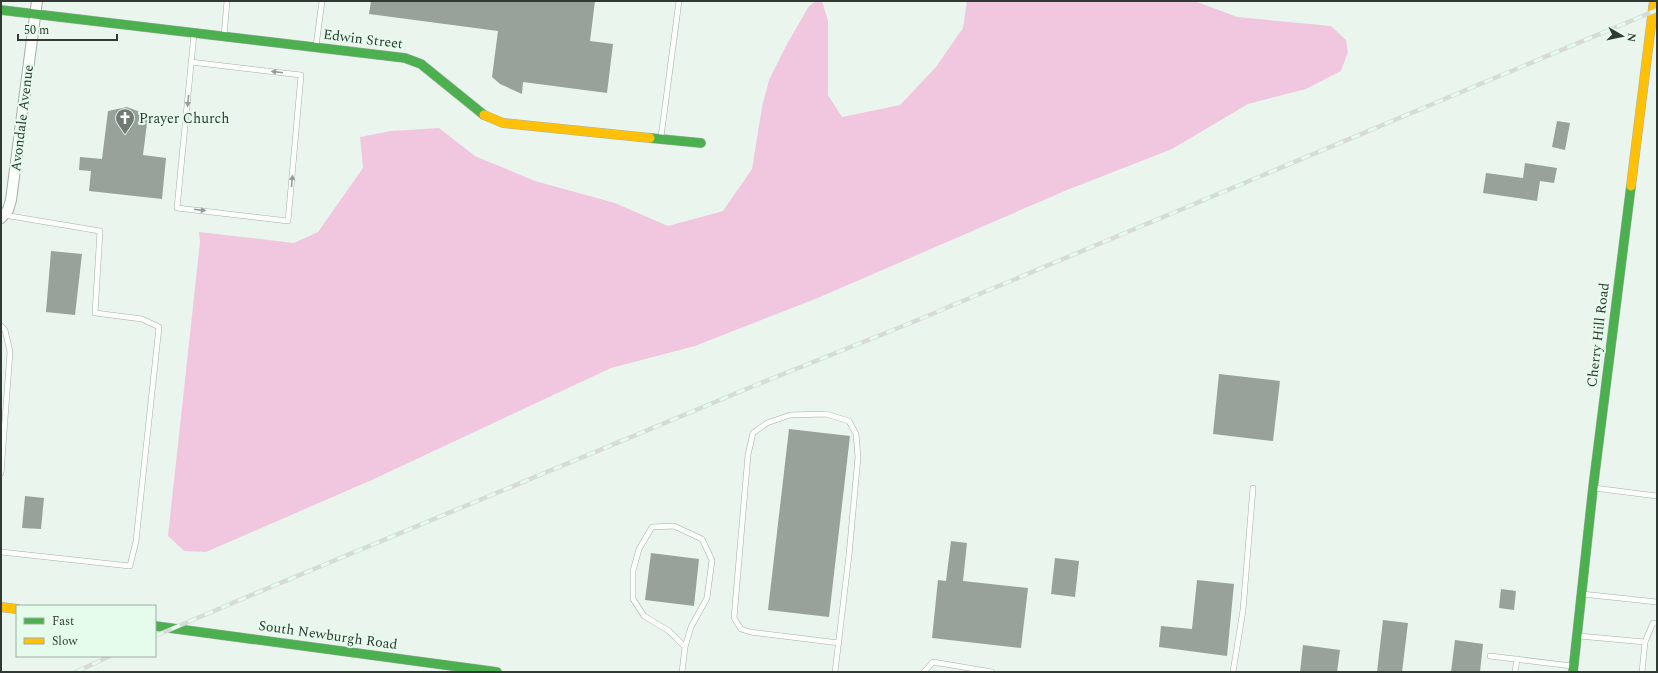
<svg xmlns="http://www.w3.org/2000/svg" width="1658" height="673" viewBox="0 0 1658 673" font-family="Spectral,serif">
  <rect width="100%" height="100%" fill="#eaf6ed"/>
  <polygon fill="#f1c7e0" points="816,1 822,1 828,21 828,95 842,117 900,105 936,67 963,28 967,1 1195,1 1237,17 1331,26 1346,40 1348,52 1341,71 1306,89 1248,104 1172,149 1067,190 820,297 695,346 611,368 374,479 206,552 184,551 168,536 200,242 199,232 294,243 318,232 363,168 360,137 391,131 439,128 475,156 535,181 615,203 668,226 723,211 752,169 762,107 769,80 787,44 809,6"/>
  <g fill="#98a19a">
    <polygon points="371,1 595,1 590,41 613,44 607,93 523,82 522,94 500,84 492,77 498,31 369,14"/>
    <polygon points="127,107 148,115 143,155 166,158 162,199 89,191 91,171 79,170 80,157 102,159 108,111"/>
    <polygon points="1557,121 1570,123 1565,150 1552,147"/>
    <polygon points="1525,163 1557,168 1554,183 1540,181 1537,201 1483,193 1486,173 1523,178"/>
    <polygon points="51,251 82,254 75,315 46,312"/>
    <polygon points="1219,374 1280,381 1273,441 1213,434"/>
    <polygon points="789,429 850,436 829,617 768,610"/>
    <polygon points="25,496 44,498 41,529 22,528"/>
    <polygon points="951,541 967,543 963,581 1028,588 1021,648 932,638 938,580 946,581"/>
    <polygon points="651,553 699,559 694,606 645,600"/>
    <polygon points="1055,558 1079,561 1075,597 1051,594"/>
    <polygon points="1197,580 1234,584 1227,656 1159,647 1161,626 1192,629"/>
    <polygon points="1501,589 1516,591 1514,610 1499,608"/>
    <polygon points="1383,620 1408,623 1402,672 1377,672"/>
    <polygon points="1455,640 1483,644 1480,672 1451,672"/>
    <polygon points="1303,645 1340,650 1337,672 1300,672"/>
  </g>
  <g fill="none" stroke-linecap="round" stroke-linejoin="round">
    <g stroke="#a5aea7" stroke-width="6">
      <g id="lane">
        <polyline points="224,36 227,1"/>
        <polyline points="316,46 322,1"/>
        <polyline points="191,62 301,75 288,221 177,208 194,34"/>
        <polyline points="661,137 679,1"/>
        <polyline points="1,326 5,330 10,352 1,473"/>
        <polyline points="1594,488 1657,496"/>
        <polyline points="1,552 130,566 136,541 159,327 142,319 95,313 100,231 4,215"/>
        <polyline points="1582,594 1657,602"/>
        <polyline points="1579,636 1645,642"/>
        <polyline points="1490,656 1572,666"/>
        <polyline points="682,672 685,647 691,627 707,598 712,560 702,539 674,526 652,527 639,549 633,571 633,599 644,616 669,631 685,647"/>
        <polyline points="835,672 849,555 858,457 856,434 849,421 826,414 790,415 767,423 753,433 748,455 734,618 741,629 750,632 839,643"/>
        <polyline points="924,672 933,662 992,672"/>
        <polyline points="1233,672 1243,610 1253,488"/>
        <polyline points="1515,672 1517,659"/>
        <polyline points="1642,672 1645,642 1653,623 1657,623"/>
      </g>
    </g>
    <g stroke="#a5aea7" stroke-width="12">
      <polyline id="street" points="1,218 8,210 11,200 37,1"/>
    </g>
    <g stroke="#a5aea7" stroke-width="10">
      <g id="fast">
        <polyline points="1,10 405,58 421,64 484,115"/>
        <polyline points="650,138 701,143"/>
        <polyline points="155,626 497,672"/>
        <polyline points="1573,672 1593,488 1631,186"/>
      </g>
    </g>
    <g stroke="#a5aea7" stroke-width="10">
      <g id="slow">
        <polyline points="484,115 503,123 650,138"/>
        <polyline points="1631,186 1654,1"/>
        <polyline points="1,607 17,609"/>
      </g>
    </g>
    <use href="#lane" stroke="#fcfefc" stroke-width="5"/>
    <use href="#street" stroke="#fcfefc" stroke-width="10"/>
    <use href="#fast" stroke="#4caf50" stroke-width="9"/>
    <use href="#slow" stroke="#ffc107" stroke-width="9"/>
    <g stroke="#d7dbd8" stroke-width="4.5">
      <g id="rail">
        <polyline points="155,636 254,594 756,385 908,324 1657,10"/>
        <polyline points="76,672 110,656"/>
      </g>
    </g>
    <use href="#rail" stroke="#e5fbeb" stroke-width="3" stroke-dasharray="9" stroke-linecap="butt"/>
  </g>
  <defs><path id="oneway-solid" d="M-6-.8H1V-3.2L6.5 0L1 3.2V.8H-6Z"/></defs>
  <g fill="#969c98">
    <use href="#oneway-solid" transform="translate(277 72) rotate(-173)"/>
    <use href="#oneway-solid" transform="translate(188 101) rotate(96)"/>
    <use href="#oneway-solid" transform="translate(292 181) rotate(-85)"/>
    <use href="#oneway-solid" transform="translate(200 210) rotate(7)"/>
  </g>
  <defs>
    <g id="church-pin" transform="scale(1)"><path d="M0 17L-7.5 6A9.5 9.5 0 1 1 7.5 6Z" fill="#717b74" stroke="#e5fbeb"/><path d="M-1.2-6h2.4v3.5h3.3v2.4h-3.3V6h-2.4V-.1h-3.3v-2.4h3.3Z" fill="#fff"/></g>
  </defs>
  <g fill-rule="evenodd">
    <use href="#church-pin" x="125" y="118"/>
  </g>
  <g text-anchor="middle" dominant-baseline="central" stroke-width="4" stroke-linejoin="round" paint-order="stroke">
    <g font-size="14" fill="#303933" stroke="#e5fbeb">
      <text transform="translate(363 39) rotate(7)">Edwin Street</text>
      <text transform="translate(22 118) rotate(-83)">Avondale Avenue</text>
      <text transform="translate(1598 335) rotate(-83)">Cherry Hill Road</text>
      <text transform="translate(328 635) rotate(8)">South Newburgh Road</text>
    </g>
    <g font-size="14" fill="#303933" stroke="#e5fbeb" text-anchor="start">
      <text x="139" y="118">Prayer Church</text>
    </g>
  </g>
  <rect width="1658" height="673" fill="none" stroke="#303933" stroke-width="4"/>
  <rect x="16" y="605" width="140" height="52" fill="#e5fbeb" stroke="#9dada1"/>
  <rect x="24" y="618" width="20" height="6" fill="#4caf50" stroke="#9dada1"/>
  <text x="52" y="625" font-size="12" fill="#303933">Fast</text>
  <rect x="24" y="638" width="20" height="6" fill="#ffc107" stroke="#9dada1"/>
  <text x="52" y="645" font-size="12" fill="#303933">Slow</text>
  <g transform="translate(1622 36) rotate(99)" stroke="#e5fbeb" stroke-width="3" paint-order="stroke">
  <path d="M0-3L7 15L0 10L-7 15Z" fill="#303933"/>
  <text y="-6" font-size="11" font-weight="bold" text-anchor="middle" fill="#303933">N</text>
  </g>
  <path d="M18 34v6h99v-6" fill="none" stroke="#303933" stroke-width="2"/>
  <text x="24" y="34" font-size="12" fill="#303933" stroke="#e5fbeb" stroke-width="3" paint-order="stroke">50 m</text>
</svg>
